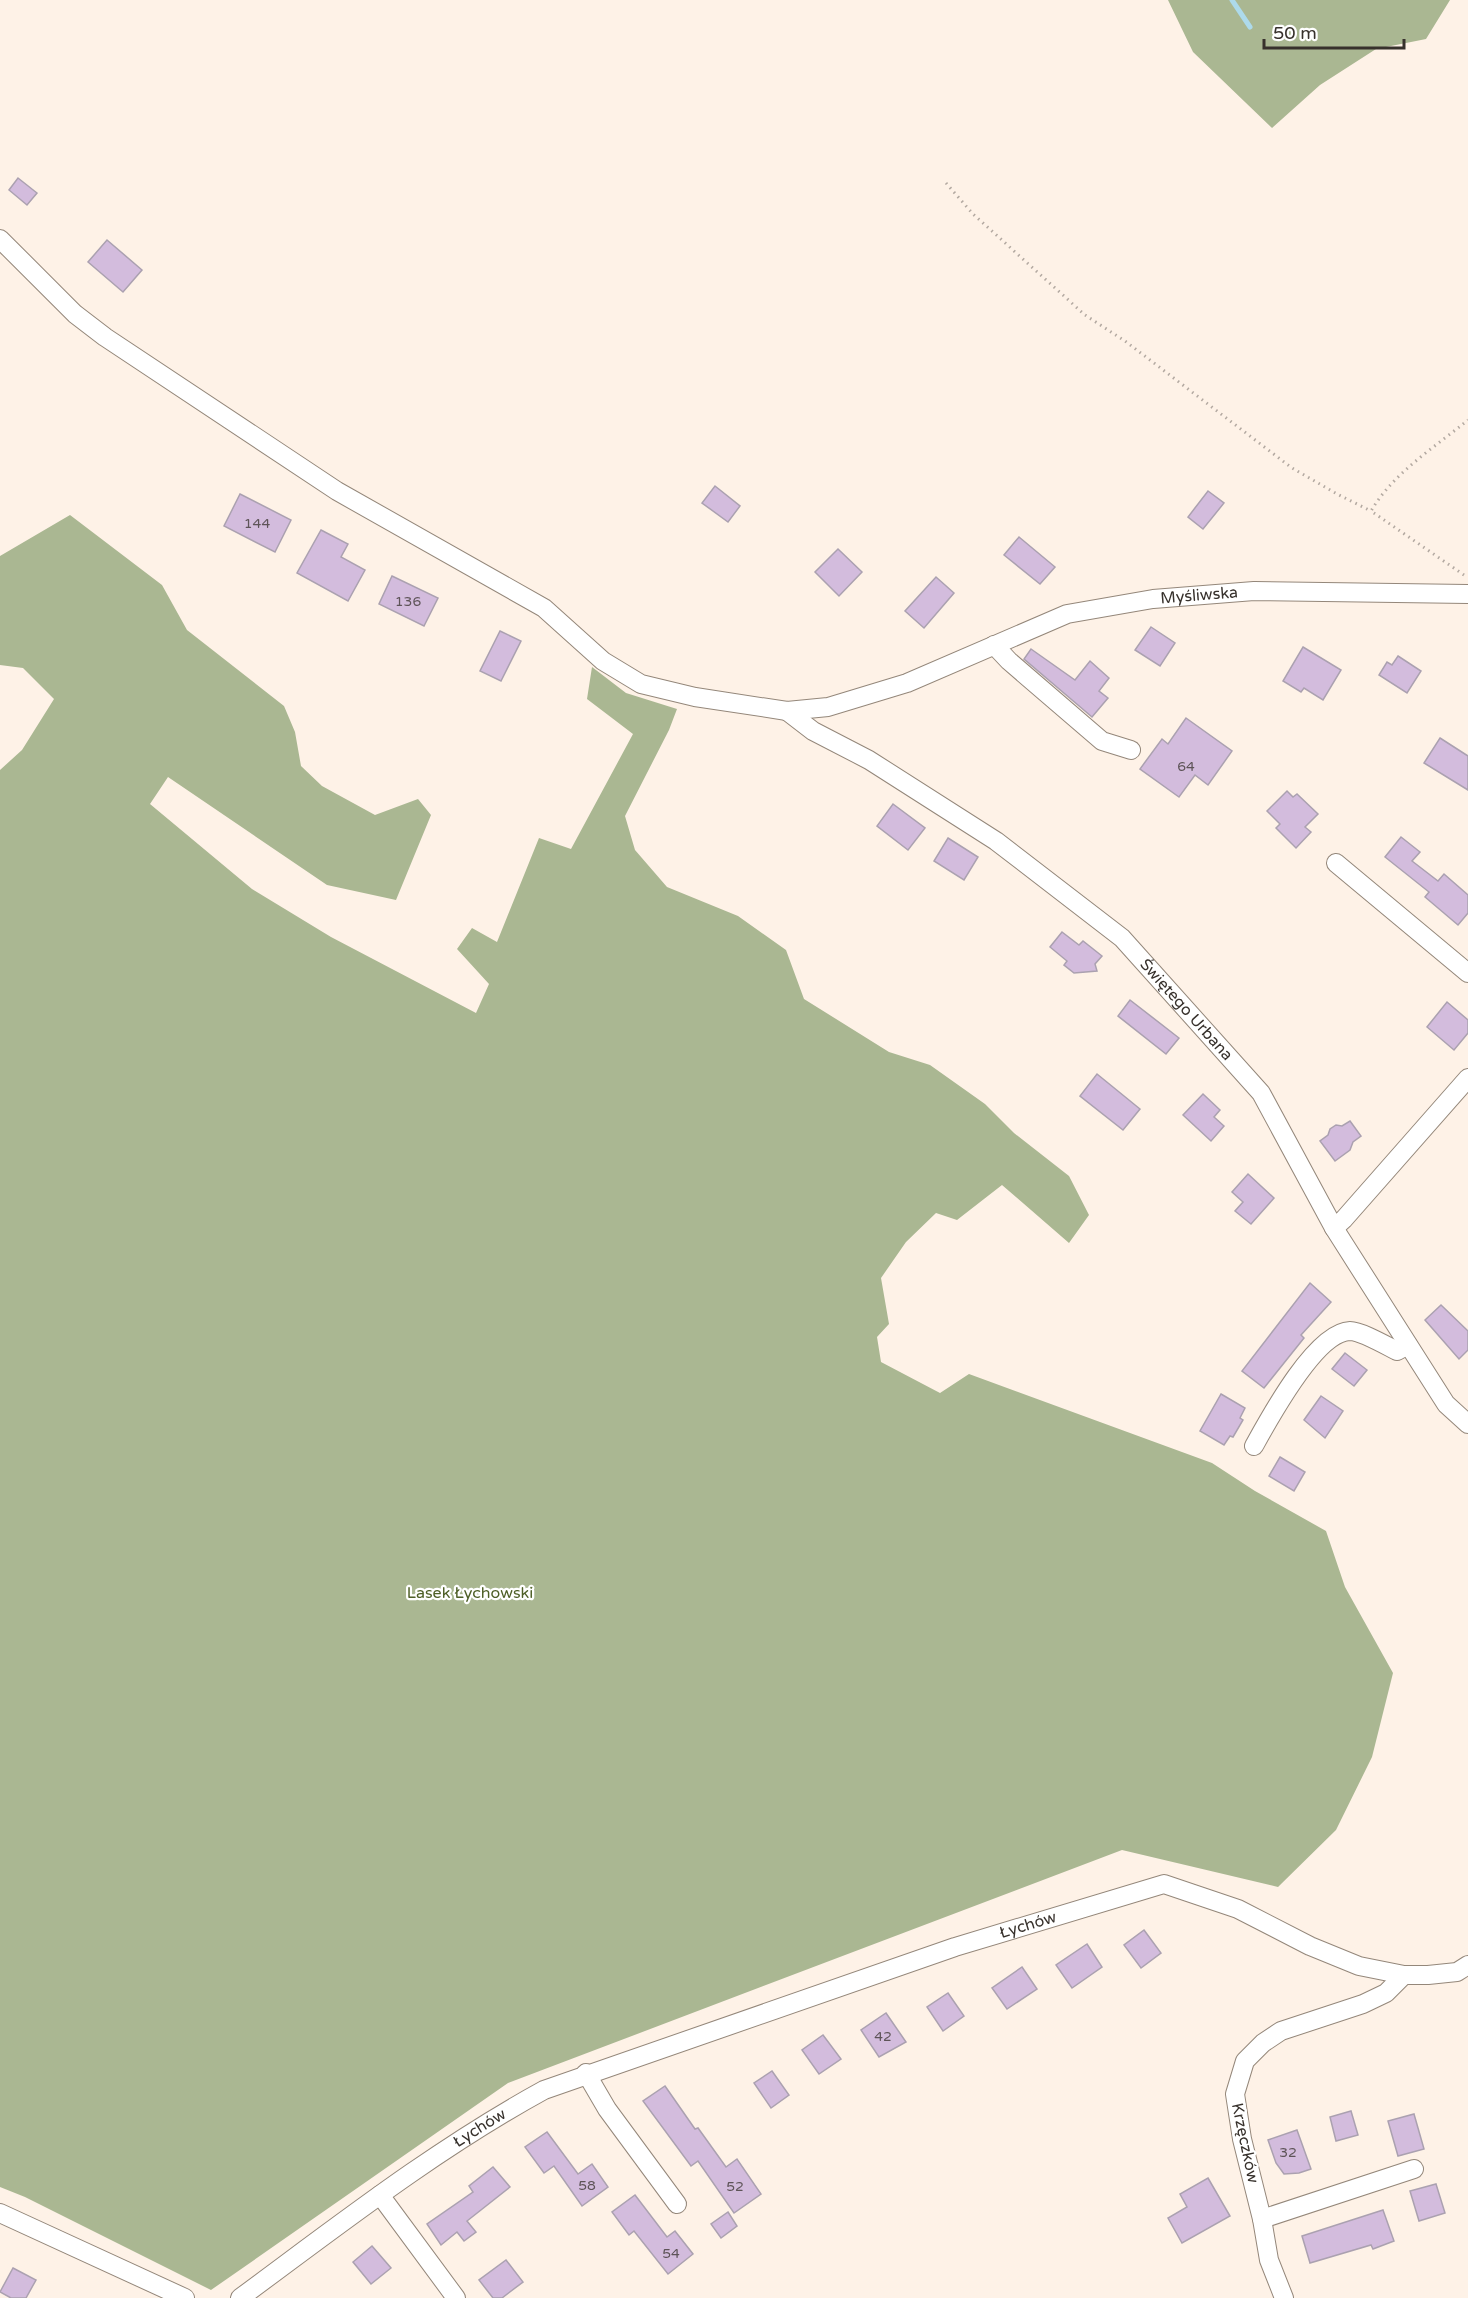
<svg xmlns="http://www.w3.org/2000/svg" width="1468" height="2298" viewBox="0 0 1468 2298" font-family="'Varela Round',sans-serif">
  <rect width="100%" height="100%" fill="#fef2e7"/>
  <g fill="#aab792">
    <polygon points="1168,0 1450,0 1426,39 1376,49 1320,85 1272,128 1193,52"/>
    <polygon points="70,515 162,585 187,630 284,706 295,732 301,766 322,786 375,815 418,799 431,815 396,900 327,885 168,777 150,804 252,889 331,937 476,1013 489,984 457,949 472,928 497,942 539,838 571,849 633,734 587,699 592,667 626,693 677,709 669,730 625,816 635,850 667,887 738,916 786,950 804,999 889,1052 930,1065 985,1104 1014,1133 1069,1176 1089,1215 1069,1243 1002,1185 957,1220 936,1213 906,1242 881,1278 889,1324 877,1337 881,1362 940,1393 969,1374 1212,1463 1255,1491 1326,1531 1345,1587 1393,1673 1372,1757 1336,1830 1278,1887 1122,1850 508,2083 211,2290 25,2197 0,2187 0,770 22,750 54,699 23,668 0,665 0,556"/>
  </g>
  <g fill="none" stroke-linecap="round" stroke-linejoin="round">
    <polyline stroke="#addaeb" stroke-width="5" points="1232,0 1250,27"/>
  </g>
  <g fill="#d3bcdd" stroke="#aba1b0" stroke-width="1.5">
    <polygon points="18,178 37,193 27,205 9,190"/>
    <polygon points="107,240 142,270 123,292 88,262"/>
    <polygon points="715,486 740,506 728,522 702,503"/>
    <polygon points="1208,491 1224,503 1203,529 1188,517"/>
    <polygon points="240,494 291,520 275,552 224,526"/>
    <polygon points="321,530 348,544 341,557 365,570 348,601 297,573"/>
    <polygon points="1019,537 1055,567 1040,584 1004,555"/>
    <polygon points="838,549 862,572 839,596 815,572"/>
    <polygon points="392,576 438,598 424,626 379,604"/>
    <polygon points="936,577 954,593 924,628 905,611"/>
    <polygon points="1151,627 1175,643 1160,666 1135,650"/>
    <polygon points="500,631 521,641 501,681 480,671"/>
    <polygon points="1303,647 1341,670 1323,700 1304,688 1301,692 1283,681"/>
    <polygon points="1031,649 1075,680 1090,661 1109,678 1099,691 1108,698 1092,717 1024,659"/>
    <polygon points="1398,656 1421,671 1407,693 1379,675 1387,662 1392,665"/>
    <polygon points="1186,718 1232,751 1208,785 1195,775 1179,797 1140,769 1162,739 1168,744"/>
    <polygon points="1440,738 1468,756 1468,790 1424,763"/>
    <polygon points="1287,791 1293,797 1297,794 1318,814 1305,827 1311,832 1296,848 1276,828 1280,824 1267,811"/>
    <polygon points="893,804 925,828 908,850 877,826"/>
    <polygon points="1401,837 1420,852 1412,861 1438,881 1444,874 1468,895 1468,913 1458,925 1425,897 1429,892 1385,857"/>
    <polygon points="948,838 978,857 964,880 934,861"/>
    <polygon points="1062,932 1079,945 1083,941 1102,956 1095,964 1097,971 1074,973 1064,965 1067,961 1050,947"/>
    <polygon points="1130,1000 1179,1038 1166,1054 1118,1016"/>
    <polygon points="1447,1002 1468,1020 1468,1033 1454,1050 1427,1027"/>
    <polygon points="1097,1074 1140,1109 1123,1130 1080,1096"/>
    <polygon points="1203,1094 1220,1110 1214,1117 1224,1126 1211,1141 1183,1115"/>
    <polygon points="1350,1121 1361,1136 1353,1142 1350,1150 1335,1161 1320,1141 1328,1135 1330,1129 1336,1125 1342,1126"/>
    <polygon points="1248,1174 1274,1198 1251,1224 1235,1211 1243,1202 1232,1192"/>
    <polygon points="1310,1283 1331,1302 1301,1335 1304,1338 1264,1388 1242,1371"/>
    <polygon points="1441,1305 1468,1331 1468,1350 1459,1359 1425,1320"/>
    <polygon points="1345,1353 1367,1370 1354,1386 1332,1369"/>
    <polygon points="1221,1394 1245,1408 1240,1418 1243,1420 1233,1437 1230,1436 1224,1445 1200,1431"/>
    <polygon points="1321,1396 1343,1411 1325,1438 1304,1420"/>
    <polygon points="1280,1457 1305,1472 1294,1491 1269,1476"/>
    <polygon points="1144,1930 1161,1953 1141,1968 1124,1945"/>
    <polygon points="1087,1944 1102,1967 1072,1988 1056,1965"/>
    <polygon points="1022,1967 1037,1989 1007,2009 992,1988"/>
    <polygon points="948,1993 964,2016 943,2031 927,2007"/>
    <polygon points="886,2013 906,2042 879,2057 861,2030"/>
    <polygon points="823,2035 841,2059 819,2074 802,2050"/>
    <polygon points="772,2071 789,2095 771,2108 754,2083"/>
    <polygon points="665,2086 695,2129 698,2128 726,2167 737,2159 761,2194 734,2213 698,2161 691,2166 643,2101"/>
    <polygon points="1351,2111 1358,2135 1336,2141 1330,2117"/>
    <polygon points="1414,2114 1424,2149 1398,2156 1388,2121"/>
    <polygon points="1297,2130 1311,2169 1299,2173 1284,2174 1276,2163 1268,2140"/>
    <polygon points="547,2132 578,2174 592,2164 608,2187 582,2206 554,2166 544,2173 525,2147"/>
    <polygon points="493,2167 510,2187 467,2221 476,2232 464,2241 457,2232 441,2245 427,2224 473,2192 469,2186"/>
    <polygon points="1208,2178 1230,2216 1182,2243 1168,2218 1187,2207 1180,2194"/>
    <polygon points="1436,2184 1445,2213 1419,2221 1410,2191"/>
    <polygon points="635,2195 667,2237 675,2231 693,2254 668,2274 634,2231 629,2235 612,2212"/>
    <polygon points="1383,2210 1394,2241 1373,2249 1371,2245 1310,2263 1302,2236"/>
    <polygon points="728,2212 737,2226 721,2238 711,2224"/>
    <polygon points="372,2246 391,2268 371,2284 353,2262"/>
    <polygon points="506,2260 523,2282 502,2298 493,2298 479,2280"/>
    <polygon points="13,2268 36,2280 26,2298 11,2298 0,2292"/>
  </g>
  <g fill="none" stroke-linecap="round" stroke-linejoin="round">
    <g stroke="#94877a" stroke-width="20">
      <g id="minor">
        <path id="s1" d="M 0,239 L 75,314 L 105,337 L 337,491 L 544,608 L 603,661 L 641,684 L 695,697 L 787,711 L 828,707 L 907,683 L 1067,614 L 1153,599 L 1254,591 L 1468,594"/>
        <polyline points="994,645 1009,661 1102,741 1131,750"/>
        <path id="s2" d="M 787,711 L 813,731 L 869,760 L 996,841 L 1122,938 L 1261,1093 L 1334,1228 L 1446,1404 L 1468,1424"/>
        <polyline points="1336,863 1468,973"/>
        <polyline points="1334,1228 1344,1219 1468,1078"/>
        <path d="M 1254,1446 C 1270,1417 1316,1332 1350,1331 C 1361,1331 1387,1346 1397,1351 L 1408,1345"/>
        <polyline points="586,2073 607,2109 677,2204"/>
        <polyline points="380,2195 456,2298"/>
        <polyline points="0,2213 185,2298"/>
        <polyline points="1262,2219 1414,2169"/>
        <path id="s3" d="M 240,2298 C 339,2225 436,2149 544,2090 L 955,1947 L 1164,1884 L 1238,1909 L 1310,1946 L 1359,1966 L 1404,1975 L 1428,1975 L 1457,1972 L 1468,1965"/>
        <polyline points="1284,2298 1269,2260 1262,2219 1242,2139 1235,2094 1245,2061 1263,2043 1281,2031 1363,2004 1386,1993 1404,1975"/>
      </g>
    </g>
    <g stroke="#b3a9a1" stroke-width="3" stroke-dasharray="1.5 4.5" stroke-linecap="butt">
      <polyline points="946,183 973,214 1085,315 1125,341 1292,468 1337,494 1371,511"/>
      <path d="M 1464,575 L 1371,511 C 1393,473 1435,447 1468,420"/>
    </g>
    <use href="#minor" stroke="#fff" stroke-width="18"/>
  </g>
  <g text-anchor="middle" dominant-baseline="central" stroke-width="4.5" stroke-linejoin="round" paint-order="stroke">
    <g font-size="14" fill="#5e5458">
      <text x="257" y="523">144</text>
      <text x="408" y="601">136</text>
      <text x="1186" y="766">64</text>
      <text x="883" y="2036">42</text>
      <text x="1288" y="2152">32</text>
      <text x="587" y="2185">58</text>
      <text x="735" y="2186">52</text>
      <text x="671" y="2253">54</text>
    </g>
    <g font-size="16" fill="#37312c" stroke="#fff">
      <text stroke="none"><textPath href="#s1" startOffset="1364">Myśliwska</textPath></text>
      <text stroke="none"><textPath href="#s2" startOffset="502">Świętego Urbana</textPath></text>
      <text stroke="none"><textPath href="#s3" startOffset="880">Łychów</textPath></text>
      <text stroke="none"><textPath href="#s3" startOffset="294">Łychów</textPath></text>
      <text transform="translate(1245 2143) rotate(78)">Krzęczków</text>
    </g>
    <g font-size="16" fill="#4e5f27" stroke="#fff">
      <text x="470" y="1593">Lasek Łychowski</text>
    </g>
  </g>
  <path d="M1264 39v9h140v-9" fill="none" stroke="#37312c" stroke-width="3"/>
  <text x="1273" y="39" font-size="18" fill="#37312c" stroke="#ffffff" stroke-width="4.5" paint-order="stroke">50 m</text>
</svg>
